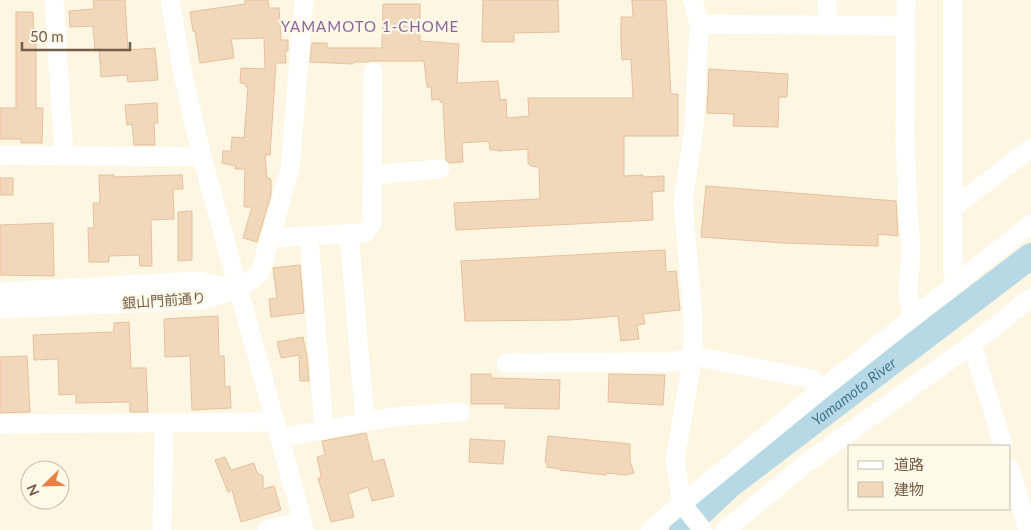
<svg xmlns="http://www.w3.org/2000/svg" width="1031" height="530" viewBox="0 0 1031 530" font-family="Lato,'Noto Sans JP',sans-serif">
  <rect width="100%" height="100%" fill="#fcf6e3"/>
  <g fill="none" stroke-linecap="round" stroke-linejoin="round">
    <path stroke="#b7d9e6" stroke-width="26" id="s1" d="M 682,530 L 730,485 L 1031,256"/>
  </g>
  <g fill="#f2d8ba" stroke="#e5c19a">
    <polygon points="93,0 125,0 128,50 155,48 158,80 128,82 127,75 101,77 99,49 95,50 93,26 70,27 69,11 94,9"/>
    <polygon points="245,0 268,0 269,8 279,8 281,40 288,40 288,51 285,51 286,63 276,63 270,155 265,155 267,178 271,179 271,195 257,242 243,238 252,207 244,207 245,169 235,169 236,166 222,163 223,151 231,151 232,137 244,138 248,87 246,87 246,84 241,83 240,82 241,68 265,69 264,38 231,39 234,58 200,63 195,31 193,31 190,12 245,4"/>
    <polygon points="483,0 558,0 559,32 514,33 514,42 482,42"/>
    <polygon points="632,0 666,0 671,94 678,94 678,136 624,136 624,176 643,175 643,177 664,176 664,191 652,192 653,220 456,230 454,203 540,199 539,167 531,166 528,163 528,149 498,151 498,150 490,150 489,141 462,143 463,162 449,163 446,160 443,102 440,102 440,99 432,100 431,87 427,87 424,61 370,61 367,62 353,62 353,64 310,62 312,43 327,43 327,48 382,48 383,4 420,4 420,41 459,44 457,83 498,81 500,100 506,99 507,118 529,116 528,98 633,98 631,59 622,60 621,45 621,17 633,17"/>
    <polygon points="16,12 33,12 34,40 36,40 36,108 43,108 42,143 21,143 21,139 0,139 0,108 16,108"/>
    <polygon points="709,69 788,74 787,97 779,97 778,127 733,126 734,114 707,113"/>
    <polygon points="157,103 158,123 154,123 155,145 134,145 132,124 127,125 125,105"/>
    <polygon points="99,175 114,175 114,177 182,175 183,189 173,189 174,219 151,220 152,266 140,266 139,255 109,256 109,262 89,262 88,228 94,228 93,203 100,203"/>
    <rect x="0" y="178" width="13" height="17"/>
    <polygon points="706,186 896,201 898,236 878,234 878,246 782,243 701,237"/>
    <polygon points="192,211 192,260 178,261 178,212"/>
    <polygon points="53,223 54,276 0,275 0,225"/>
    <polygon points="665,250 666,272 676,271 680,310 643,314 645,324 637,325 639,339 621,341 618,316 570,320 465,321 461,261"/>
    <polygon points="300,265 304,313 271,317 269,299 277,298 273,268"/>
    <polygon points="218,316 219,356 224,356 225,387 230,386 231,408 192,410 190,356 165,357 164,319"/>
    <polygon points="129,322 131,368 146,368 148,412 130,412 130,402 76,403 76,394 59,395 58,359 34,360 33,335 114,332 114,323"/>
    <polygon points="303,337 307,357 309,381 300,381 299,355 281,358 277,342"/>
    <polygon points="27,356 30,412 0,413 0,357"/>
    <polygon points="471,374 491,374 491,378 560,380 559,409 505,408 505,404 471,404"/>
    <polygon points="609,374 665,375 663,405 608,402"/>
    <polygon points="366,433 373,462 384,459 394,496 372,501 368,487 348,494 354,517 331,522 318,478 321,478 320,475 321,475 317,457 325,455 322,441"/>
    <polygon points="548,436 630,444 630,461 634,473 625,475 606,473 606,475 560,470 560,469 547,467 547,462 545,462"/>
    <polygon points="470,439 505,441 503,464 469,462"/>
    <polygon points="225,457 231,470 254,463 257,473 263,476 263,489 274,486 281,510 241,522 232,490 228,492 215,460"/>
  </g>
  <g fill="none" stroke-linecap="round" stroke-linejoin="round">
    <g stroke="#fff" stroke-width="19">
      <polyline points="54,0 64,156"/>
      <polyline points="170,0 182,70 202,157 305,530"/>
      <polyline points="693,0 699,24 694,128 683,201 693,317 693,356 675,460 682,504 703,530"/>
      <polyline points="827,0 827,26"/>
      <polyline points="906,0 905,138 908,213 911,246 908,294 912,318"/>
      <polyline points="953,0 953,274 959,282"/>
      <polyline points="699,24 906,26"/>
      <polyline points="0,155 202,157"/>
      <polyline points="373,175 440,169"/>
      <polyline points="953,208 1031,148"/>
      <polyline points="349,233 365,422"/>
      <polyline points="309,236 324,430"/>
      <polyline points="270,238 365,233 372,223 373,72"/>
      <polyline points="0,292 199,281 235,289"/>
      <polyline points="0,309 201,300 238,290 260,273 290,169 304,0"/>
      <polyline points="971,345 977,360 1003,446"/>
      <polyline points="506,363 674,362 693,356 812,379 820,391"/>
      <polyline points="0,424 274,422"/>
      <polyline points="279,438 392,417 460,412"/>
      <polyline points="1010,468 1028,530"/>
      <polyline points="162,530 164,423"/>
      <polyline points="267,530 302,521"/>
      <polyline points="650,530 820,391 1031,224"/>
      <polyline points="725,530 808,462 971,345 1031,298"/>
    </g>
  </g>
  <g text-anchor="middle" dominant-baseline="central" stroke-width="4.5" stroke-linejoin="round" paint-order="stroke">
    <g font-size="14" fill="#755e48" stroke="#fff9e9">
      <text transform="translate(164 300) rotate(-4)">銀山門前通り</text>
    </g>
    <g font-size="15" letter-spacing="1" fill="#8e6498" stroke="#fff9e9">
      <text x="370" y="26">YAMAMOTO 1-CHOME</text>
    </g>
    <g font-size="15" font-style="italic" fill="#447890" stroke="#fff9e9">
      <text stroke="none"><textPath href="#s1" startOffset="221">Yamamoto River</textPath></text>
    </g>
  </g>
  <rect x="848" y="445" width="162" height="65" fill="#fff9e9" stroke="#c8bba9"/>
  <rect x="858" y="461" width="25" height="8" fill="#ffffff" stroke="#c8bba9"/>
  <text x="894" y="470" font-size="15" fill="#755e48">道路</text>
  <rect x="858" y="482" width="25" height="15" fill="#f2d8ba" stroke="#c8bba9"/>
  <text x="894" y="495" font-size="15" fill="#755e48">建物</text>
  <g transform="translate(45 485) rotate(247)"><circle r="24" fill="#fff9e9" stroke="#c8bba9"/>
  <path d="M0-4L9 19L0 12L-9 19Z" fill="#e88146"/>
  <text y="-8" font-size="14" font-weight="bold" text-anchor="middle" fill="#755e48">N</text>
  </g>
  <path d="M22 42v8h108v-8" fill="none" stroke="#755e48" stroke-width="2.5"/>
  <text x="30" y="42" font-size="15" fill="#755e48" stroke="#fff9e9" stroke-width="4" paint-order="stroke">50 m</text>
</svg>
